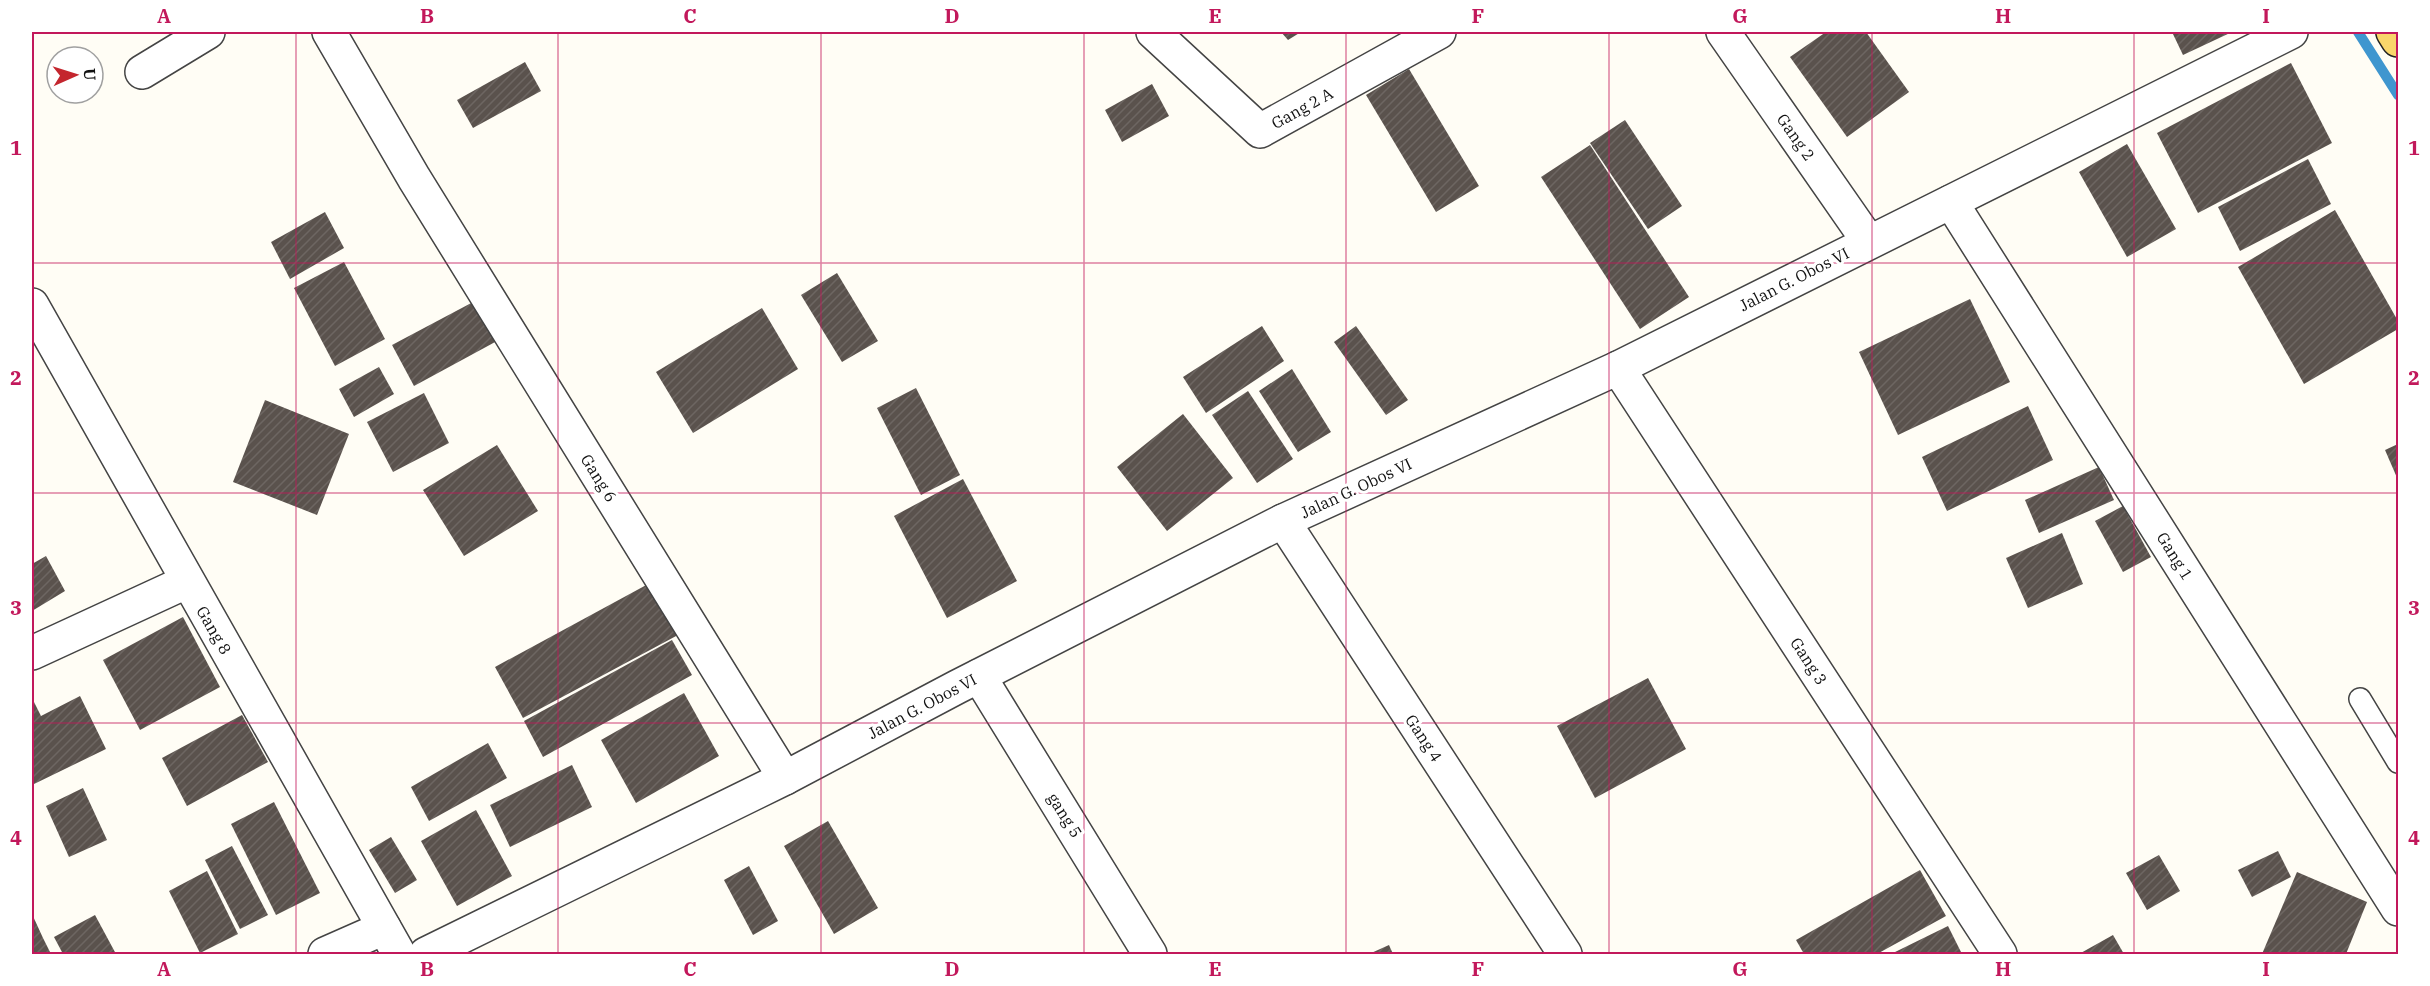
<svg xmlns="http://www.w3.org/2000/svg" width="2430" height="986" viewBox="0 0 2430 986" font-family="'IBM Plex Serif',serif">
  <defs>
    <pattern id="building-hatch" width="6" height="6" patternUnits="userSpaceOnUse" patternTransform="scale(1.5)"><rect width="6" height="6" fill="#5a524d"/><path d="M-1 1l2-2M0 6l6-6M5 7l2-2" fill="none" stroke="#6d6662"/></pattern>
  </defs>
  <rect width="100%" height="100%" fill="#fffdf5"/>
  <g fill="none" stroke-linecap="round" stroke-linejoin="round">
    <polyline stroke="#3f96cf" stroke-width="10" points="2358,32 2398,95"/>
  </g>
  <g fill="url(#building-hatch)">
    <polygon points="1281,32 1301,32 1288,40"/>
    <polygon points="1826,32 1866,32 1909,92 1847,137 1790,57"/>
    <polygon points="2172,32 2232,32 2183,55"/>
    <polygon points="525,62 541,91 473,128 457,100"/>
    <polygon points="2291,63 2332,143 2198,213 2157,133"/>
    <polygon points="1409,69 1479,186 1436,212 1366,95"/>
    <polygon points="1152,84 1169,116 1122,142 1105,110"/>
    <polygon points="1625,120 1682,206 1648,229 1590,143"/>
    <polygon points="2127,144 2176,229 2127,257 2079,172"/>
    <polygon points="1590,145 1689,297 1640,329 1541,177"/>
    <polygon points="2308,159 2331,204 2240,251 2218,207"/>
    <polygon points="2335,210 2398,321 2398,329 2304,384 2238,267"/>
    <polygon points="325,212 344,248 290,279 271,242"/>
    <polygon points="344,262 385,339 335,366 294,288"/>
    <polygon points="837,273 878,341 842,362 801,295"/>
    <polygon points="1970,299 2010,382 1898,435 1859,352"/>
    <polygon points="475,301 497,341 414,386 392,345"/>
    <polygon points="762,308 798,369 693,433 656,372"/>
    <polygon points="1262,326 1284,361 1206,413 1183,377"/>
    <polygon points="1356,326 1408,400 1386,415 1334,342"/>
    <polygon points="379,367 394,394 354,417 339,389"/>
    <polygon points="1292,369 1331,432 1298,452 1259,391"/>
    <polygon points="916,388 960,475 921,495 877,408"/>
    <polygon points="1248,391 1293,459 1257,483 1212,415"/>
    <polygon points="424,393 449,443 393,472 367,422"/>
    <polygon points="265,400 349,434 317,515 233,482"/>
    <polygon points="2028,406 2053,460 1947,511 1922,457"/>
    <polygon points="1183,414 1233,478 1167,531 1117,467"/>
    <polygon points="2398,444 2398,480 2385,450"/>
    <polygon points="497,445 538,511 464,556 423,490"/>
    <polygon points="2099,467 2114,500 2039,533 2025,500"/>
    <polygon points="963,479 1017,581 947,618 894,516"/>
    <polygon points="2123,506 2151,557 2123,572 2095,521"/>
    <polygon points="2062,533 2083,584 2028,608 2006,558"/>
    <polygon points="46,556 65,591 32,611 32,564"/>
    <polygon points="650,583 678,635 523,718 495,667"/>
    <polygon points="183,617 220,687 140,730 103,660"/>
    <polygon points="672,640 692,675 543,757 524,721"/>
    <polygon points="1648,678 1686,749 1595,798 1557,726"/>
    <polygon points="684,693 719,756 636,803 601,740"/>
    <polygon points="80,696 106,749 32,785 32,701 33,700 41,716"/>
    <polygon points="242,715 268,762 187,806 162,758"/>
    <polygon points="488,743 507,778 429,821 411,787"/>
    <polygon points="572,765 592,807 510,847 490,805"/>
    <polygon points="83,788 107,840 69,857 46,806"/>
    <polygon points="274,802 320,893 276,915 231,824"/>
    <polygon points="476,810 512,876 457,906 421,841"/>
    <polygon points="828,821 878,908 834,934 784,846"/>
    <polygon points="391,837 417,880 395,893 369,850"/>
    <polygon points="232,846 268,915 240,929 205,860"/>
    <polygon points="2278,851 2291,877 2252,897 2238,870"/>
    <polygon points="2159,855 2180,891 2147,910 2126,873"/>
    <polygon points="749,866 778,921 753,935 724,880"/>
    <polygon points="1920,870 1946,916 1877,954 1804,954 1796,940"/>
    <polygon points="207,871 238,934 200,953 169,891"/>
    <polygon points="2297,872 2367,902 2346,954 2262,954"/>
    <polygon points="32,914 43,938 51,954 32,954"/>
    <polygon points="95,915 116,954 63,954 54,937"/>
    <polygon points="1948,926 1962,954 1891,954"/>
    <polygon points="2113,935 2124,954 2079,954"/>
    <polygon points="1389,945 1393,954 1369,954"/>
  </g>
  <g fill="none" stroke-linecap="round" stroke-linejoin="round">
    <g stroke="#444" stroke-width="24">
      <polyline id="service" points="2360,699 2398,762"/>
    </g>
    <g stroke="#444" stroke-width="36">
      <g id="minor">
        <polyline points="329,32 414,178 785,778"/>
        <polyline points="1153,32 1260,131 1439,32"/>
        <polyline points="1723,32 1869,242"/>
        <polyline points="142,72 208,32"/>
        <polyline points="1951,202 2398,909"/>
        <polyline points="32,305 399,954"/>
        <polyline points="1618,368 2000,954"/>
        <polyline points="1283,521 1565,954"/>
        <polyline points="32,653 186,582"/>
        <polyline points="979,676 1150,954"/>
        <polyline points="325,954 384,928"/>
        <polyline points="426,954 785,778 957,687 1283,521 1618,368 2291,32"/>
      </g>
    </g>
    <g stroke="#222" stroke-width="36">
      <polyline id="primary" points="2393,32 2398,40"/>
    </g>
    <use href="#service" stroke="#fff" stroke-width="21"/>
    <use href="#minor" stroke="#fff" stroke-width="33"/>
    <use href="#primary" stroke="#f9d66b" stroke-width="33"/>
  </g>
  <path fill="none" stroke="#c2185b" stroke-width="1.5" stroke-opacity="0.55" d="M 296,32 L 296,954M 558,32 L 558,954M 821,32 L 821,954M 1084,32 L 1084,954M 1346,32 L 1346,954M 1609,32 L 1609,954M 1872,32 L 1872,954M 2134,32 L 2134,954M 32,263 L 2398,263M 32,493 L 2398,493M 32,723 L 2398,723"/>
  <g text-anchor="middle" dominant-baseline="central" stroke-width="6" stroke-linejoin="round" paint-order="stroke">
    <g font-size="16" fill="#111" stroke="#fff">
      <text transform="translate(1302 108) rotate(-29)">Gang 2 A</text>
      <text transform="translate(1796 137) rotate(55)">Gang 2</text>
      <text transform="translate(1794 279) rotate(-27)">Jalan G. Obos VI</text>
      <text transform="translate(599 478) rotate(58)">Gang 6</text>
      <text transform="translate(1356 488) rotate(-25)">Jalan G. Obos VI</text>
      <text transform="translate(2175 556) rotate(58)">Gang 1</text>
      <text transform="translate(214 630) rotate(60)">Gang 8</text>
      <text transform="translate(1809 661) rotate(57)">Gang 3</text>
      <text transform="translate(922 706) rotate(-28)">Jalan G. Obos VI</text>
      <text transform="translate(1424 738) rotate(57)">Gang 4</text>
      <text transform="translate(1065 815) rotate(58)">gang 5</text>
    </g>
  </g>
  <rect width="2430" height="986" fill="none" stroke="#ffffff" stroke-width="66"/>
  <g transform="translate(75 75) rotate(87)"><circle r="28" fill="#ffffff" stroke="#a0a0a0" stroke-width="1.5"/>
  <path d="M0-4.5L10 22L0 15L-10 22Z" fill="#c4262e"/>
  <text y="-9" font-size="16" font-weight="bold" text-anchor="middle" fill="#111111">U</text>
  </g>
  <rect x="33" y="33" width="2364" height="920" fill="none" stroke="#c2185b" stroke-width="2"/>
  <g font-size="20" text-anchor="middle" font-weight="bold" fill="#c2185b">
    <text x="164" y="23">A</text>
    <text x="427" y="23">B</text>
    <text x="690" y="23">C</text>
    <text x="952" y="23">D</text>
    <text x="1215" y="23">E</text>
    <text x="1478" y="23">F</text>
    <text x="1740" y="23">G</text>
    <text x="2003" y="23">H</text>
    <text x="2266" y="23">I</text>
    <text x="16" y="155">1</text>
    <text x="2414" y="155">1</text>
    <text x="16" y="385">2</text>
    <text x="2414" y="385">2</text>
    <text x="16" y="615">3</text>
    <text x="2414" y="615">3</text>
    <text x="16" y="845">4</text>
    <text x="2414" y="845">4</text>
    <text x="164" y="976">A</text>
    <text x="427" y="976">B</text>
    <text x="690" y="976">C</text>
    <text x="952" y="976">D</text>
    <text x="1215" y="976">E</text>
    <text x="1478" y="976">F</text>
    <text x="1740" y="976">G</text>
    <text x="2003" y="976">H</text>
    <text x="2266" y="976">I</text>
  </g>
</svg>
